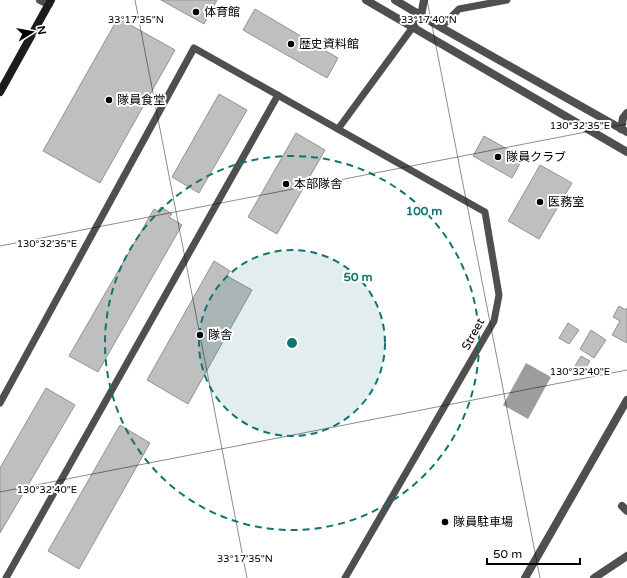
<svg xmlns="http://www.w3.org/2000/svg" width="627" height="578" viewBox="0 0 627 578" font-family="'Varela Round','Noto Sans JP',sans-serif">
  <rect width="100%" height="100%" fill="#fff"/>
  <polygon fill="#9d9d9d" points="526,363 551,377 528,419 503,405"/>
  <g fill="#bfbfbf" stroke="#939393">
    <polygon points="161,0 217,0 204,24"/>
    <polygon points="255,9 338,58 327,78 243,30"/>
    <polygon points="118,18 175,50 100,183 43,151"/>
    <polygon points="219,94 247,110 199,193 172,177"/>
    <polygon points="296,133 325,150 277,234 248,217"/>
    <polygon points="484,136 523,158 512,178 473,156"/>
    <polygon points="540,165 572,183 539,239 508,221"/>
    <polygon points="161,207 172,214 169,217 182,225 98,372 69,356 154,209 158,211"/>
    <polygon points="214,261 230,271 227,276 252,290 188,404 147,380"/>
    <polygon points="619,306 626,310 627,308 627,343 612,335 620,321 613,317"/>
    <polygon points="568,323 579,330 569,344 559,338"/>
    <polygon points="591,330 606,340 594,358 580,349"/>
    <polygon points="581,356 590,361 580,376 572,371"/>
    <polygon points="46,388 75,405 0,533 0,468"/>
    <polygon points="120,425 150,443 79,569 48,551"/>
  </g>
  <g fill="none" stroke-linecap="round" stroke-linejoin="round">
    <g stroke="#4f4f4f" stroke-width="7">
      <polyline points="442,28 444,24 459,9 507,0"/>
      <polyline points="338,129 421,16"/>
      <polyline points="0,403 194,48 485,212 499,295 494,321 345,578"/>
      <polyline points="6,578 278,95"/>
    </g>
    <g stroke="#4f4f4f" stroke-width="8">
      <polyline points="40,0 49,4"/>
      <polyline points="421,16 424,0"/>
      <polyline points="621,129 623,118 627,113"/>
      <polyline points="622,506 627,511"/>
      <polyline points="525,578 627,400"/>
      <polyline points="594,578 627,556"/>
    </g>
    <g stroke="#4f4f4f" stroke-width="8">
      <polyline points="366,0 627,152"/>
      <polyline points="395,0 442,28 627,132"/>
    </g>
    <polyline stroke="#1c1c1c" stroke-width="8" points="0,92 51,0"/>
  </g>
  <path fill="none" stroke="#000" stroke-width="1" stroke-opacity="0.45" d="M 135,0 L 247,578M 427,0 L 540,578M 0,246 L 627,124M 0,492 L 627,370"/>
  <circle cx="292" cy="343" r="93" fill="#0f766e" fill-opacity=".12"/>
  <g fill="none" stroke="#0f766e" stroke-width="2" stroke-dasharray="7 5">
    <circle cx="292" cy="343" r="93"/>
    <circle cx="292" cy="343" r="187"/>
  </g>
  <g fill="#000" stroke="#fff" stroke-width="1.5">
    <circle cx="196" cy="12" r="4"/>
    <circle cx="291" cy="44" r="4"/>
    <circle cx="109" cy="100" r="4"/>
    <circle cx="498" cy="157" r="4"/>
    <circle cx="286" cy="184" r="4"/>
    <circle cx="540" cy="202" r="4"/>
    <circle cx="200" cy="335" r="4"/>
    <circle cx="445" cy="522" r="4"/>
  </g>
  <g text-anchor="middle" dominant-baseline="central" stroke-width="4" stroke-linejoin="round" paint-order="stroke">
    <g font-size="12" fill="#000" stroke="#fff" text-anchor="start">
      <text x="204" y="12">体育館</text>
      <text x="299" y="44">歴史資料館</text>
      <text x="117" y="100">隊員食堂</text>
      <text x="506" y="157">隊員クラブ</text>
      <text x="294" y="184">本部隊舎</text>
      <text x="548" y="202">医務室</text>
      <text x="208" y="335">隊舎</text>
      <text x="453" y="522">隊員駐車場</text>
    </g>
    <g font-size="12" fill="#000" stroke="#fff">
      <text transform="translate(473 334) rotate(-61)">Street</text>
    </g>
  </g>
  <g font-size="10" text-anchor="middle" fill="#000" stroke="#fff" stroke-width="4" stroke-linejoin="round" paint-order="stroke">
    <text x="136" y="23">33°17'35"N</text>
    <text x="429" y="23">33°17'40"N</text>
    <text x="580" y="129">130°32'35"E</text>
    <text x="47" y="247">130°32'35"E</text>
    <text x="580" y="375">130°32'40"E</text>
    <text x="47" y="493">130°32'40"E</text>
    <text x="245" y="562">33°17'35"N</text>
  </g>
  <circle cx="292" cy="343" r="6" fill="#0f766e" stroke="#fff" stroke-width="2"/>
  <g font-size="12" text-anchor="middle" font-weight="bold" fill="#0f766e" stroke="#fff" stroke-width="4" stroke-linejoin="round" paint-order="stroke">
    <text x="424" y="215">100 m</text>
    <text x="358" y="281">50 m</text>
  </g>
  <g transform="translate(32 32) rotate(79)" stroke="#ffffff" stroke-width="3" paint-order="stroke">
  <path d="M0-3L7 15L0 10L-7 15Z" fill="#000000"/>
  <text y="-6" font-size="11" font-weight="bold" text-anchor="middle" fill="#000000">N</text>
  </g>
  <path d="M487 558v6h93v-6" fill="none" stroke="#000000" stroke-width="2"/>
  <text x="493" y="558" font-size="12" fill="#000000" stroke="#ffffff" stroke-width="3" paint-order="stroke">50 m</text>
</svg>
